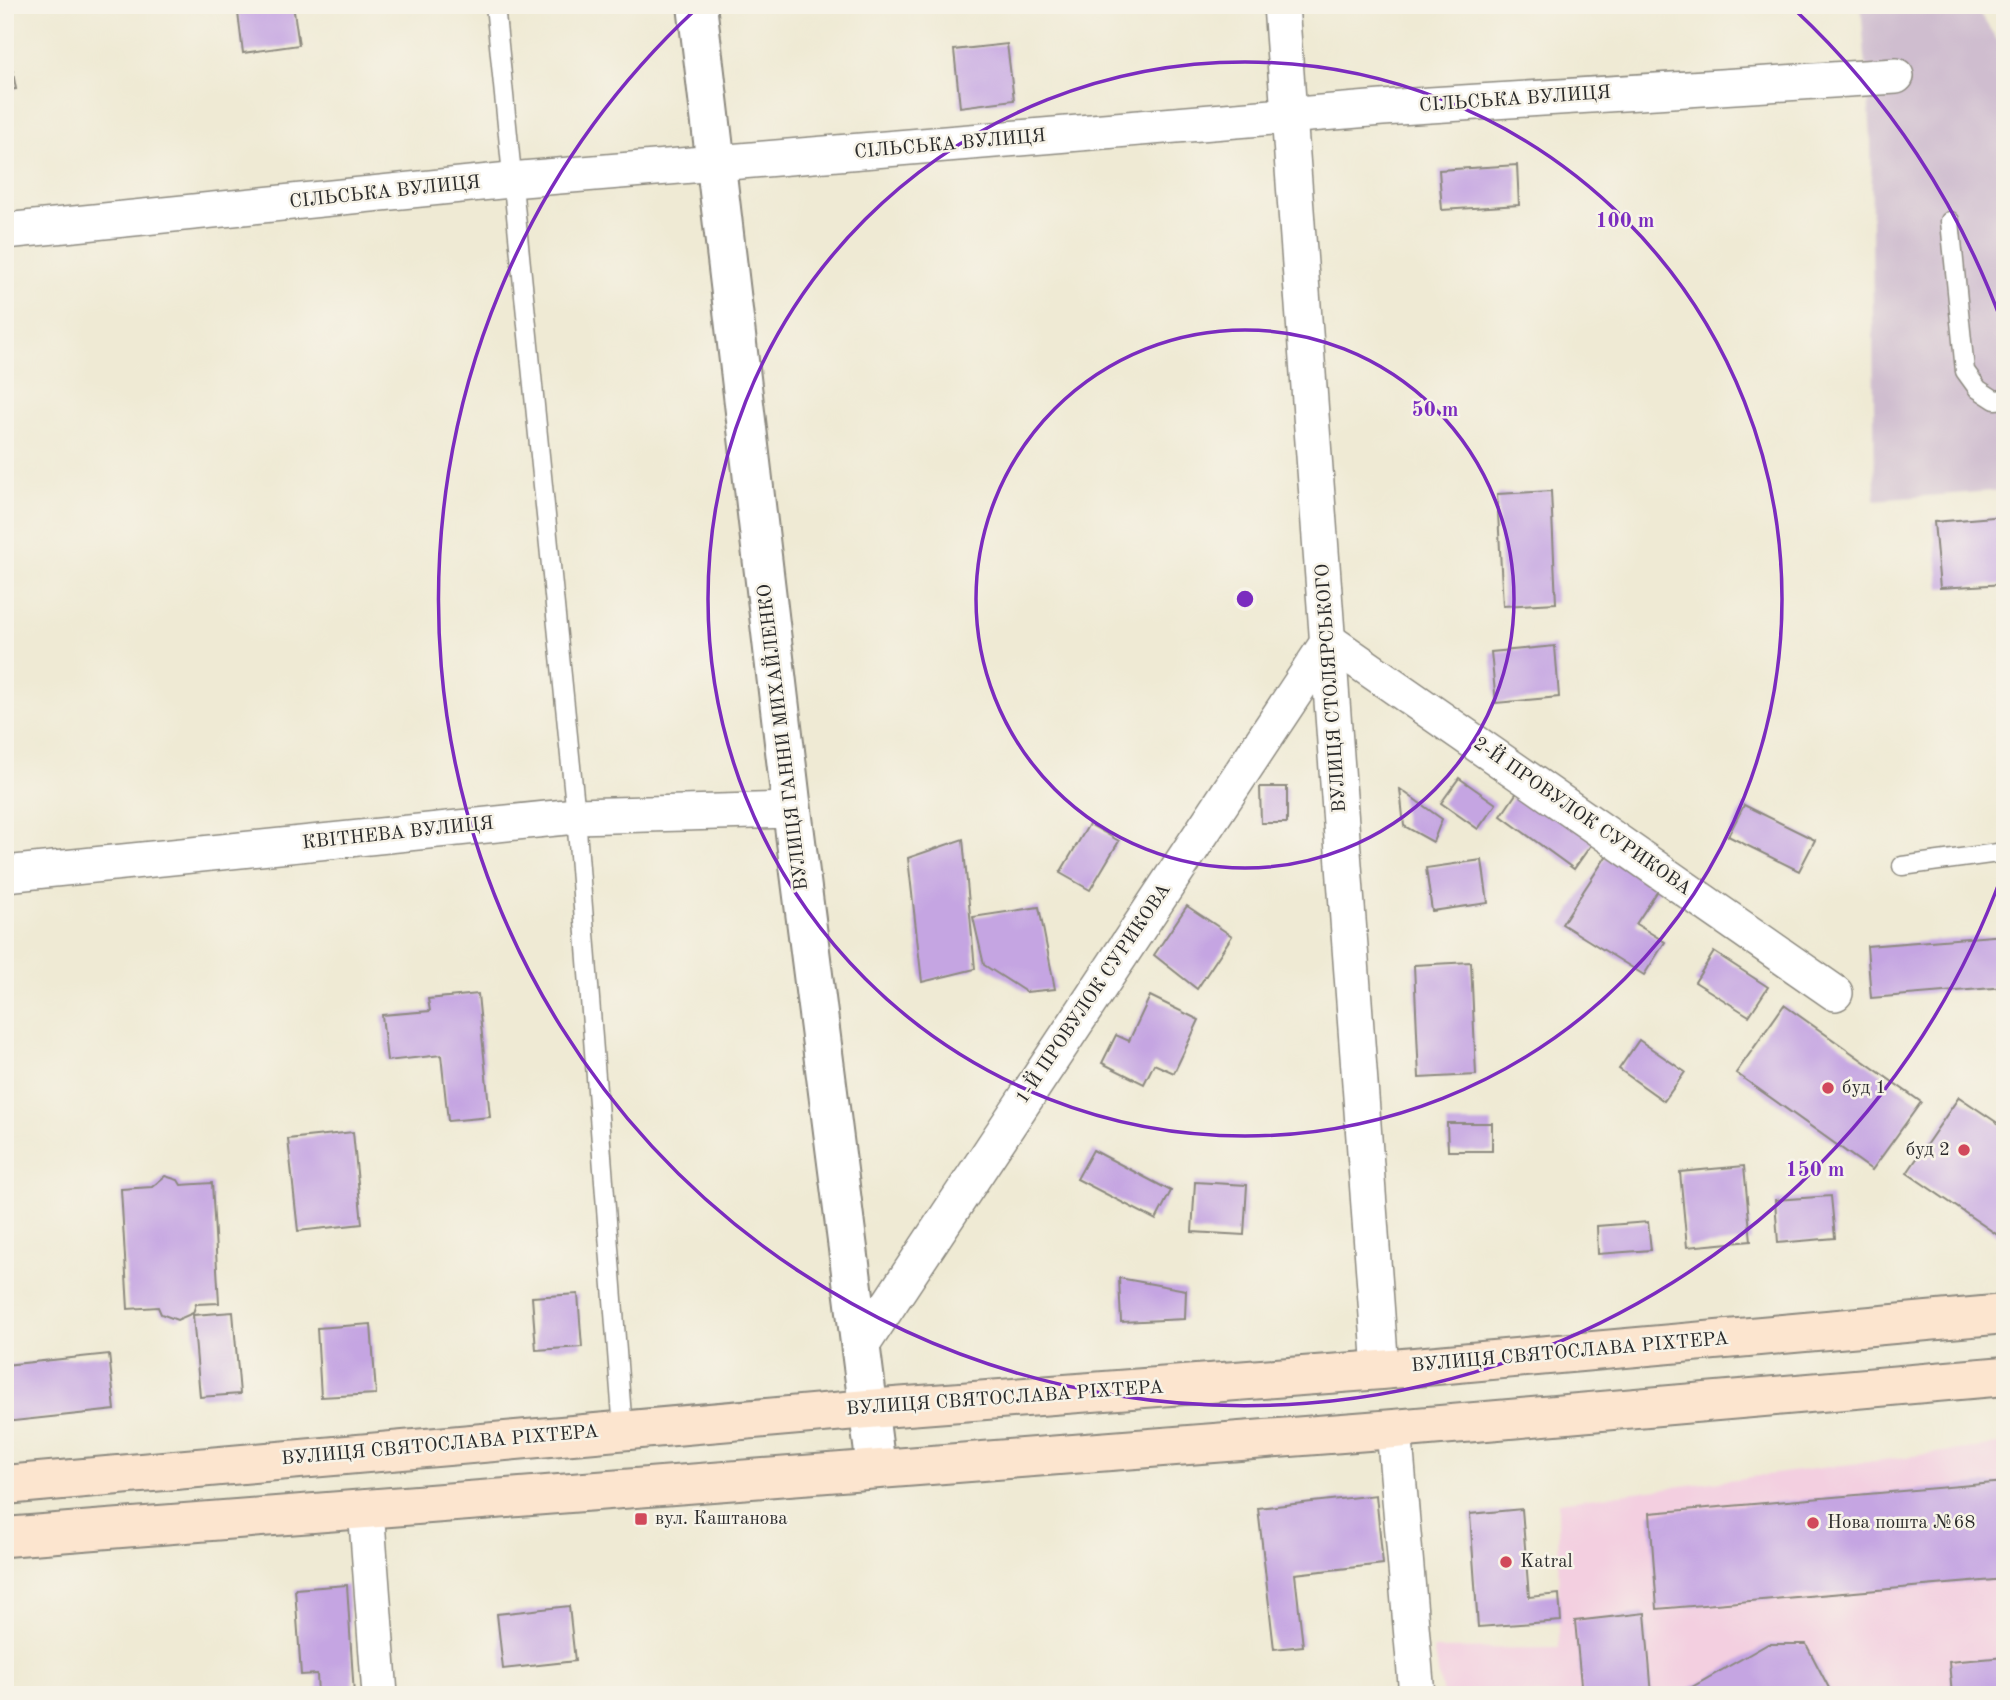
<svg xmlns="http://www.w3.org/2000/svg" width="2010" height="1700" viewBox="0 0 2010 1700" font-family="'Old Standard TT',serif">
  <rect width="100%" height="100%" fill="#f7f3e8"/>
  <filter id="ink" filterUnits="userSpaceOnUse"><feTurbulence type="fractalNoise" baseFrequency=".0143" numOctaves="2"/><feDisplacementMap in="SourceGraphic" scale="14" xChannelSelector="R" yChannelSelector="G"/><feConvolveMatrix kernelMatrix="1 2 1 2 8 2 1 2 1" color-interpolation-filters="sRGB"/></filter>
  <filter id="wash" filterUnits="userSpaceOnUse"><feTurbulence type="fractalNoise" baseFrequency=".00686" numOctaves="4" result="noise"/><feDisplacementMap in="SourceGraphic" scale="28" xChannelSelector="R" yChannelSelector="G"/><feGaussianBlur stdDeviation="1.57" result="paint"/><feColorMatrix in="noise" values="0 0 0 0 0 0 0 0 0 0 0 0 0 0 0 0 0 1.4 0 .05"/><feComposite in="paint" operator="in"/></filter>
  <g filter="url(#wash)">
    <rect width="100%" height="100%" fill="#efead4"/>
    <polygon fill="#f3cfe0" points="2005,1444 2005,1695 1443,1695 1433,1649 1559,1648 1558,1502"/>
    <polygon fill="#cfbdcf" points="1861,5 1974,5 2005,52 2005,490 1875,500 1871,136"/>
    <g id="blocks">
      <g fill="#c5a5e2">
        <polygon points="237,5 293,5 299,45 243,53"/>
        <polygon points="5,30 16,89 5,90"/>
        <polygon points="1007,44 1014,100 960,107 954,50"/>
        <polygon points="1517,165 1519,205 1442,210 1439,170"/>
        <polygon points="1551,491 1556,603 1503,606 1497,494"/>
        <polygon points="2005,516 2005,584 1940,588 1934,522"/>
        <polygon points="1555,646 1559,697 1496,703 1491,652"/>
        <polygon points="1459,778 1496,804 1478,829 1441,803"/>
        <polygon points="1524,782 1598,835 1574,869 1501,816"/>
        <polygon points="1260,787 1287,787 1287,823 1261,823"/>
        <polygon points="1400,789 1442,819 1433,842 1404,826"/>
        <polygon points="1744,805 1815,840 1799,871 1728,836"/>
        <polygon points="1089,824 1119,841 1090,890 1060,873"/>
        <polygon points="963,839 975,969 922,982 908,858"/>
        <polygon points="1607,855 1659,889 1636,924 1665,942 1644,975 1562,924"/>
        <polygon points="1482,860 1488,903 1432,911 1426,868"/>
        <polygon points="1187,906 1232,936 1197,989 1154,955"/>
        <polygon points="1039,907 1055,989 1026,992 984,965 973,917"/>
        <polygon points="2005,935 2005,987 1871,998 1867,946"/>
        <polygon points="1714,952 1768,987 1749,1016 1695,982"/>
        <polygon points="1471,962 1476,1075 1419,1078 1414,965"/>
        <polygon points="478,994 490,1117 448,1121 441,1055 387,1061 382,1015 430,1011 428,999"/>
        <polygon points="1150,996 1199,1020 1174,1073 1154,1064 1144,1084 1102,1063 1116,1035 1129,1041"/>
        <polygon points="1784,1005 1921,1102 1872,1170 1736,1073"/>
        <polygon points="1639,1040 1685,1072 1664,1101 1619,1069"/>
        <polygon points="1959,1097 2005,1128 2005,1240 1907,1173"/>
        <polygon points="1447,1123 1492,1123 1492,1151 1448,1151"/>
        <polygon points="353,1132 362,1224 298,1231 288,1139"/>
        <polygon points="1093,1150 1171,1191 1156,1220 1077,1179"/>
        <polygon points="1744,1166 1751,1241 1687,1247 1680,1172"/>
        <polygon points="165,1176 178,1180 181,1185 212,1183 219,1303 196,1304 193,1313 177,1320 161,1314 158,1307 128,1309 121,1189 152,1187"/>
        <polygon points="1195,1182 1247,1185 1244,1235 1192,1232"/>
        <polygon points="1831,1196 1835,1238 1778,1243 1775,1200"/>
        <polygon points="1648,1222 1651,1250 1598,1254 1597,1226"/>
        <polygon points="1119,1278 1186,1290 1185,1319 1121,1322"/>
        <polygon points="578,1294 582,1347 536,1350 532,1297"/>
        <polygon points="233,1312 240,1394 200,1397 193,1315"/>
        <polygon points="371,1324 376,1394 321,1397 317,1328"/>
        <polygon points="109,1354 115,1410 5,1422 5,1365"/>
        <polygon points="2005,1482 2005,1579 1657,1609 1650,1513"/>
        <polygon points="1376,1495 1383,1564 1295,1574 1303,1646 1274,1649 1258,1508"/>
        <polygon points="1522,1509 1529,1597 1559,1594 1561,1621 1478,1627 1470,1514"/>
        <polygon points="347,1585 354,1695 318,1695 317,1674 301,1675 295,1589"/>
        <polygon points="569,1606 575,1661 503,1669 497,1614"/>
        <polygon points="1645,1613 1652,1695 1582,1695 1575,1621"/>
        <polygon points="1768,1644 1806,1644 1830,1690 1822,1695 1678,1695"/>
        <polygon points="2005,1657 2005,1695 1952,1695 1949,1662"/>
      </g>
    </g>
  </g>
  <g filter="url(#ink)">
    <use href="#blocks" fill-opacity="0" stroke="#8d8a80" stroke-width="2"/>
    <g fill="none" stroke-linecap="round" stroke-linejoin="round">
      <g stroke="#8d8a80" stroke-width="21">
        <g id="service">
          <polyline points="495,5 576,816 623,1430"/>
          <polyline points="1950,221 1965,371 1978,389 1995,400 2005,399"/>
          <polyline points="1902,866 2005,852"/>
        </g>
      </g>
      <g stroke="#8d8a80" stroke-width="38">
        <g id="minor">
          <polyline points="1281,5 1381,1370"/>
          <polyline points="5,231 510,180 1382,108 1896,76"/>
          <polyline points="5,874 576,816 792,810"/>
          <polyline points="860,1348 1329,641 1835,993"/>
          <polyline points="1394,1429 1417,1695"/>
          <polyline points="366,1508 380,1695"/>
        </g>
      </g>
      <g stroke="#8d8a80" stroke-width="42">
        <polyline id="tertiary" points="697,5 792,810 876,1468"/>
      </g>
      <g stroke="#8d8a80" stroke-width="42">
        <g id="secondary">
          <polyline points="5,1485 868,1409 1381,1370 2005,1314"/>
          <polyline points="5,1537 1394,1429 2005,1376"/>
        </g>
      </g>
      <use href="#service" stroke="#fff" stroke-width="18"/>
      <use href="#minor" stroke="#fff" stroke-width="35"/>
      <use href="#tertiary" stroke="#fff" stroke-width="38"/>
      <use href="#secondary" stroke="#fce5cf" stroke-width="38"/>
    </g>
  </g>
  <g fill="none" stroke="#7b2cbf" stroke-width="3.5">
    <circle cx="1245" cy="599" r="269"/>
    <circle cx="1245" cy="599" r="537"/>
    <path d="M2002 875A806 806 0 1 1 695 10M1795 10A806 806 0 0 1 2002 323"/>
  </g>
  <g fill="#d1495b" stroke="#f7f3e8" stroke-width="2.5">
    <circle cx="1828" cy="1088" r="7"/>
    <circle cx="1964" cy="1150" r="7"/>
    <rect x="634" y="1512" width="14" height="14" rx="3.5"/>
    <circle cx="1813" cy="1523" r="7"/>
    <circle cx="1506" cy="1562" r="7"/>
  </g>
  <g text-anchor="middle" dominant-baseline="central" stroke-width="5" stroke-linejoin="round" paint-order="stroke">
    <g font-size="19" fill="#2b2b2b" stroke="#f7f3e8">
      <text transform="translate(1515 100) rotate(-4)">СІЛЬСЬКА ВУЛИЦЯ</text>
      <text transform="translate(950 145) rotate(-5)">СІЛЬСЬКА ВУЛИЦЯ</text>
      <text transform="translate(385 193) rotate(-6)">СІЛЬСЬКА ВУЛИЦЯ</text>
      <text transform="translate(1332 688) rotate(-94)">ВУЛИЦЯ СТОЛЯРСЬКОГО</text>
      <text transform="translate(784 737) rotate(-97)">ВУЛИЦЯ ГАННИ МИХАЙЛЕНКО</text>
      <text transform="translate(1582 817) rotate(35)">2-Й ПРОВУЛОК СУРИКОВА</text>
      <text transform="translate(398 834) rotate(-6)">КВІТНЕВА ВУЛИЦЯ</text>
      <text transform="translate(1094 994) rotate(-56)">1-Й ПРОВУЛОК СУРИКОВА</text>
      <text transform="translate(1570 1353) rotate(-5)">ВУЛИЦЯ СВЯТОСЛАВА РІХТЕРА</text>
      <text transform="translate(1005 1399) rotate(-4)">ВУЛИЦЯ СВЯТОСЛАВА РІХТЕРА</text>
      <text transform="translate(440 1446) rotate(-5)">ВУЛИЦЯ СВЯТОСЛАВА РІХТЕРА</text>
    </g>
    <g font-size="19" fill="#2b2b2b" stroke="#f7f3e8" text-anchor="start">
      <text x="1842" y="1088">буд 1</text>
      <text x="1950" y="1150" text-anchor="end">буд 2</text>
      <text x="655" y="1519">вул. Каштанова</text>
      <text x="1827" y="1523">Нова пошта №68</text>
      <text x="1520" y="1562">Katral</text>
    </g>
  </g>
  <circle cx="1245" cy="599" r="10" fill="#7b2cbf" stroke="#f7f3e8" stroke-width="3.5"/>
  <g font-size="21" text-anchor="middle" font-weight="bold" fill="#7b2cbf" stroke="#f7f3e8" stroke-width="5" stroke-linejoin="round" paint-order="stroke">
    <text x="1625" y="227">100 m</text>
    <text x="1435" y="416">50 m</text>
    <text x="1815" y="1176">150 m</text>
  </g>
  <rect width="2010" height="1700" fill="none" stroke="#f7f3e8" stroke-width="28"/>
</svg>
